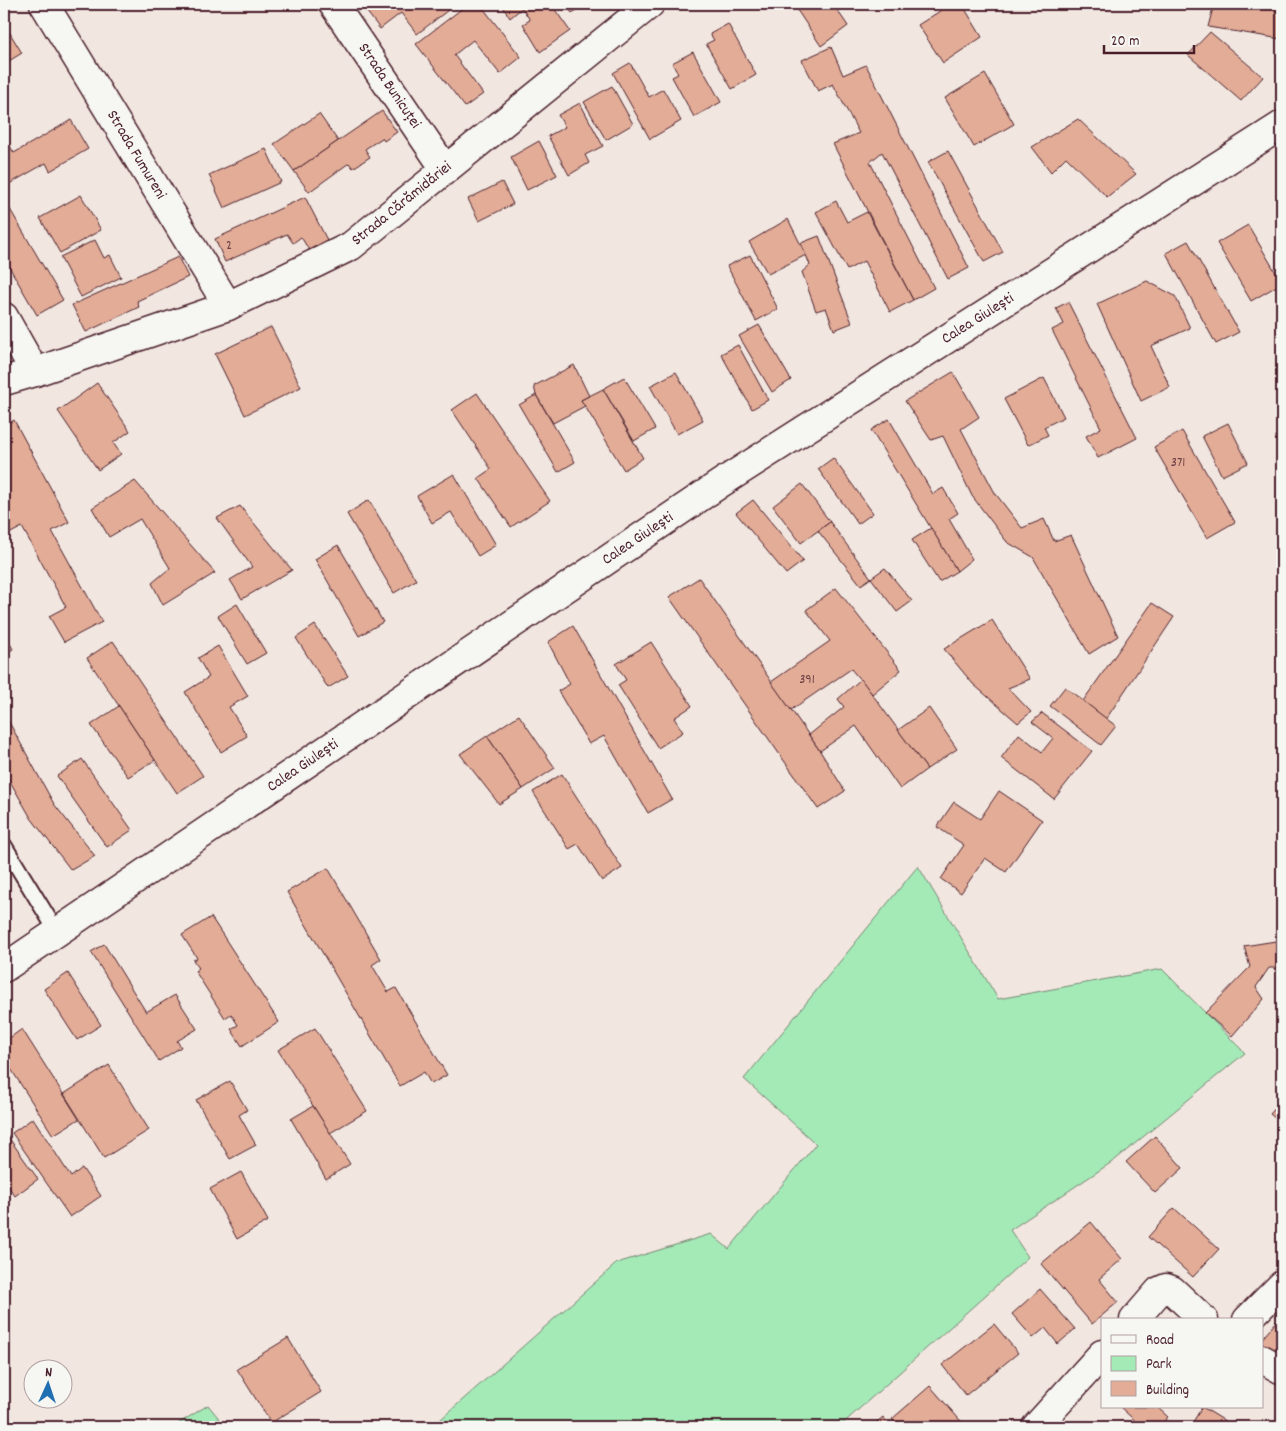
<svg xmlns="http://www.w3.org/2000/svg" width="1286" height="1431" viewBox="0 0 1286 1431" font-family="Dekko,sans-serif">
  <rect width="100%" height="100%" fill="#f2e7e0"/>
  <filter id="ink" filterUnits="userSpaceOnUse"><feTurbulence type="fractalNoise" baseFrequency=".02" numOctaves="2"/><feDisplacementMap in="SourceGraphic" scale="10" xChannelSelector="R" yChannelSelector="G"/><feConvolveMatrix kernelMatrix="1 2 1 2 8 2 1 2 1" color-interpolation-filters="sRGB"/></filter>
  <g filter="url(#ink)">
    <g fill="#a3eab7" stroke="#768471">
      <polygon points="918,866 998,999 1162,969 1245,1053 1115,1160 1010,1230 1028,1257 839,1427 432,1427 617,1263 711,1234 729,1249 816,1144 744,1079"/>
      <polygon points="208,1405 226,1427 173,1427"/>
    </g>
    <g fill="#e2ac97" stroke="#4a1f2b">
      <polygon points="367,4 456,4 417,34 401,13 380,29 363,7"/>
      <polygon points="462,4 480,4 521,57 500,74 473,40 454,55 483,94 465,107 416,44 464,7"/>
      <polygon points="501,4 551,4 570,31 540,52 523,24 530,20 522,8 510,18"/>
      <polygon points="565,4 586,4 572,13"/>
      <polygon points="793,4 833,4 848,26 821,46"/>
      <polygon points="951,4 962,4 982,37 943,63 918,25"/>
      <polygon points="1214,4 1282,4 1281,39 1208,27"/>
      <polygon points="728,24 756,75 732,89 706,44 714,40 710,34"/>
      <polygon points="8,30 22,53 4,64 4,32"/>
      <polygon points="1210,32 1263,77 1241,101 1188,55"/>
      <polygon points="831,47 843,75 866,65 969,268 948,279 882,152 870,162 934,288 913,300 833,144 859,133 833,84 818,91 802,60"/>
      <polygon points="693,52 721,102 694,117 672,77 678,74 672,63"/>
      <polygon points="630,63 649,97 663,89 681,121 650,139 613,73"/>
      <polygon points="985,74 1014,124 974,147 945,98"/>
      <polygon points="612,86 633,124 606,140 584,102"/>
      <polygon points="580,103 603,146 585,155 589,163 569,175 548,136 565,127 558,115"/>
      <polygon points="382,111 397,132 384,141 382,138 365,149 370,157 353,168 349,163 309,192 294,171"/>
      <polygon points="319,114 338,141 294,171 274,144"/>
      <polygon points="1078,119 1136,174 1107,197 1066,157 1051,172 1032,147"/>
      <polygon points="71,120 88,149 50,171 46,163 4,187 4,136 14,153"/>
      <polygon points="539,141 557,175 527,190 511,157"/>
      <polygon points="266,149 281,182 224,208 209,175"/>
      <polygon points="948,151 1003,252 984,262 928,162"/>
      <polygon points="502,182 513,204 479,221 468,199"/>
      <polygon points="81,195 101,230 60,253 40,218"/>
      <polygon points="305,197 327,240 309,250 301,237 293,243 287,234 225,262 215,239"/>
      <polygon points="4,199 63,300 37,315 4,258"/>
      <polygon points="836,201 847,222 867,212 913,300 890,312 864,261 847,270 816,212"/>
      <polygon points="788,219 806,255 768,274 749,242"/>
      <polygon points="1248,225 1282,283 1251,301 1217,243"/>
      <polygon points="819,236 852,323 834,330 826,308 816,311 802,272 810,265 801,243"/>
      <polygon points="95,240 104,258 110,255 121,277 81,297 60,257"/>
      <polygon points="1188,241 1239,332 1216,344 1166,253"/>
      <polygon points="750,255 778,309 756,321 727,266"/>
      <polygon points="178,257 188,277 137,301 139,307 86,332 72,305"/>
      <polygon points="1147,281 1175,296 1190,328 1151,346 1170,387 1141,401 1097,304"/>
      <polygon points="1068,302 1137,438 1098,458 1086,436 1101,428 1052,330 1064,324 1056,308"/>
      <polygon points="759,325 791,380 772,392 739,336"/>
      <polygon points="271,327 301,387 245,415 215,354"/>
      <polygon points="738,345 768,400 752,409 721,354"/>
      <polygon points="574,365 589,396 581,400 585,406 553,423 536,395 534,386"/>
      <polygon points="676,372 703,420 677,434 650,386"/>
      <polygon points="953,372 979,417 961,429 995,493 1022,528 1044,519 1054,541 1071,535 1118,636 1089,654 1033,557 1007,542 972,496 943,436 931,440 905,401"/>
      <polygon points="624,377 655,429 634,441 603,389"/>
      <polygon points="1044,378 1064,417 1044,427 1048,435 1028,445 1004,399"/>
      <polygon points="97,383 130,431 113,443 121,454 98,470 58,411"/>
      <polygon points="603,389 643,458 624,470 581,400"/>
      <polygon points="477,393 550,501 511,527 478,478 491,469 452,410"/>
      <polygon points="536,395 575,462 558,472 519,405"/>
      <polygon points="889,419 933,494 943,488 958,513 949,519 972,559 957,571 871,430"/>
      <polygon points="14,420 69,522 52,531 102,622 64,642 49,616 66,607 22,527 9,534 4,525 4,426"/>
      <polygon points="1228,423 1248,463 1222,476 1202,436"/>
      <polygon points="1182,431 1235,522 1207,538 1154,447"/>
      <polygon points="833,458 873,513 858,524 818,469"/>
      <polygon points="454,474 496,545 478,556 451,512 432,523 417,496"/>
      <polygon points="135,481 215,573 163,605 152,583 170,568 140,519 109,537 92,508"/>
      <polygon points="802,484 830,522 801,543 773,506"/>
      <polygon points="369,500 416,580 394,593 347,514"/>
      <polygon points="753,500 803,561 786,574 736,513"/>
      <polygon points="240,506 292,570 242,599 230,580 252,567 217,518"/>
      <polygon points="830,522 871,578 861,585 818,531"/>
      <polygon points="931,528 957,571 939,582 912,540"/>
      <polygon points="338,545 383,622 359,636 315,559"/>
      <polygon points="885,568 912,601 897,612 871,578"/>
      <polygon points="699,578 820,751 845,791 818,809 669,597"/>
      <polygon points="836,588 901,670 872,694 851,669 791,710 771,682 830,641 806,610"/>
      <polygon points="1152,603 1174,617 1106,719 1083,701"/>
      <polygon points="237,604 266,653 247,664 218,616"/>
      <polygon points="992,620 1030,679 1008,688 1031,712 1018,723 973,684 944,649"/>
      <polygon points="315,625 348,676 328,688 296,638"/>
      <polygon points="573,626 672,799 648,813 604,736 589,744 558,691 570,684 548,642"/>
      <polygon points="4,633 13,649 4,655"/>
      <polygon points="113,641 203,776 177,793 87,658"/>
      <polygon points="651,642 692,706 674,718 683,732 658,748 618,685 626,680 616,664"/>
      <polygon points="218,646 248,696 229,707 247,736 221,752 185,692 209,677 198,658"/>
      <polygon points="861,679 927,769 900,789 856,726 820,751 809,735 844,707 838,699"/>
      <polygon points="1065,687 1116,726 1101,745 1050,706"/>
      <polygon points="119,706 155,760 128,777 91,725"/>
      <polygon points="929,708 957,749 927,769 898,730"/>
      <polygon points="4,713 54,804 95,856 71,870 31,818 4,771"/>
      <polygon points="1042,713 1092,751 1054,799 1001,758 1019,734 1042,752 1053,738 1032,722"/>
      <polygon points="519,715 555,768 523,789 487,736"/>
      <polygon points="487,736 523,789 499,804 460,754"/>
      <polygon points="82,759 132,830 107,847 57,776"/>
      <polygon points="562,774 622,868 602,881 578,844 569,849 533,792"/>
      <polygon points="999,791 1042,820 1006,872 985,858 961,893 941,879 964,845 937,827 954,802 980,819"/>
      <polygon points="328,868 381,959 372,965 388,992 396,988 447,1075 431,1084 424,1072 400,1086 287,892"/>
      <polygon points="211,917 279,1022 242,1046 231,1029 238,1025 231,1014 225,1018 195,971 199,968 193,960 197,958 182,935"/>
      <polygon points="1282,940 1282,968 1269,968 1256,987 1264,999 1232,1036 1205,1013 1250,967 1244,946"/>
      <polygon points="104,944 146,1012 175,995 197,1029 177,1041 181,1047 159,1061 91,952"/>
      <polygon points="68,973 101,1025 77,1040 44,989"/>
      <polygon points="315,1028 367,1111 330,1133 278,1050"/>
      <polygon points="22,1029 79,1119 53,1135 4,1058 4,1042"/>
      <polygon points="109,1065 149,1130 104,1158 64,1094"/>
      <polygon points="230,1081 247,1110 239,1115 256,1145 230,1159 196,1100"/>
      <polygon points="1282,1101 1282,1124 1270,1114"/>
      <polygon points="313,1106 350,1164 326,1179 291,1119"/>
      <polygon points="33,1118 71,1177 82,1168 101,1196 70,1217 12,1133"/>
      <polygon points="4,1131 38,1179 15,1196 4,1180"/>
      <polygon points="1155,1136 1183,1168 1155,1193 1126,1162"/>
      <polygon points="241,1172 268,1221 237,1239 210,1189"/>
      <polygon points="1174,1208 1219,1249 1193,1277 1148,1237"/>
      <polygon points="1091,1222 1122,1259 1099,1279 1118,1302 1092,1324 1041,1264"/>
      <polygon points="1040,1289 1075,1329 1058,1344 1045,1328 1033,1338 1012,1314"/>
      <polygon points="1276,1322 1282,1326 1282,1358 1262,1351 1262,1339"/>
      <polygon points="994,1324 1018,1353 966,1395 942,1365"/>
      <polygon points="288,1338 321,1392 271,1423 237,1369"/>
      <polygon points="930,1386 966,1427 900,1427 892,1419"/>
      <polygon points="1120,1407 1157,1407 1168,1417 1159,1427 1142,1427"/>
      <polygon points="1202,1407 1225,1421 1221,1427 1190,1427"/>
      <polygon points="883,1417 891,1427 871,1427"/>
    </g>
    <g fill="none" stroke-linecap="round" stroke-linejoin="round">
      <g stroke="#4a1f2b" stroke-width="18">
        <polyline id="lane" points="4,845 57,932"/>
      </g>
      <g stroke="#4a1f2b" stroke-width="31">
        <g id="street">
          <polyline points="44,4 228,306"/>
          <polyline points="333,4 445,169"/>
          <polyline points="4,317 35,372"/>
          <polyline points="4,381 35,372 228,306 351,246 650,4"/>
          <polyline points="1134,1320 1159,1291 1166,1288 1172,1290 1204,1320"/>
          <polyline points="1247,1320 1282,1285"/>
          <polyline points="1262,1359 1282,1370"/>
          <polyline points="1036,1427 1102,1354"/>
        </g>
      </g>
      <g stroke="#4a1f2b" stroke-width="31">
        <polyline id="secondary" points="4,968 721,483 1282,125"/>
      </g>
      <use href="#lane" stroke="#f6f6f2" stroke-width="14"/>
      <use href="#street" stroke="#f6f6f2" stroke-width="28"/>
      <use href="#secondary" stroke="#f6f6f2" stroke-width="28"/>
    </g>
  </g>
  <g text-anchor="middle" dominant-baseline="central" stroke-width="4.5" stroke-linejoin="round" paint-order="stroke">
    <g font-size="14" fill="#704246">
      <text x="229" y="246">2</text>
      <text x="1178" y="463">371</text>
      <text x="807" y="680">391</text>
    </g>
    <g font-size="16" fill="#4a1f2b" stroke="#f6f6f2">
      <text transform="translate(389 86) rotate(56)">Strada Bunicuței</text>
      <text transform="translate(136 155) rotate(59)">Strada Fumureni</text>
      <text transform="translate(402 204) rotate(-39)">Strada Cărămidăriei</text>
      <text transform="translate(978 319) rotate(-32)">Calea Giulești</text>
      <text transform="translate(638 539) rotate(-34)">Calea Giulești</text>
      <text transform="translate(303 766) rotate(-34)">Calea Giulești</text>
    </g>
  </g>
  <rect width="1286" height="1431" fill="none" stroke="#f6f6f2" stroke-width="20"/>
  <rect x="10" y="10" width="1266" height="1411" fill="none" stroke="#4a1f2b" stroke-width="2" filter="url(#ink)"/>
  <rect x="1101" y="1318" width="162" height="90" fill="#f6f6f2" stroke="#b1a0a2"/>
  <rect x="1111" y="1335" width="25" height="8" fill="#f6f6f2" stroke="#b1a0a2"/>
  <text x="1146" y="1344" font-size="15" fill="#4a1f2b">Road</text>
  <rect x="1111" y="1356" width="25" height="15" fill="#a3eab7" stroke="#b1a0a2"/>
  <text x="1146" y="1368" font-size="15" fill="#4a1f2b">Park</text>
  <rect x="1111" y="1381" width="25" height="15" fill="#e2ac97" stroke="#b1a0a2"/>
  <text x="1146" y="1394" font-size="15" fill="#4a1f2b">Building</text>
  <g transform="translate(48 1384) rotate(3)"><circle r="24" fill="#f6f6f2" stroke="#b1a0a2"/>
  <path d="M0-4L9 19L0 12L-9 19Z" fill="#1f6fb2"/>
  <text y="-8" font-size="14" font-weight="bold" text-anchor="middle" fill="#4a1f2b">N</text>
  </g>
  <path d="M1104 45v8h90v-8" fill="none" stroke="#4a1f2b" stroke-width="2.5"/>
  <text x="1111" y="45" font-size="15" fill="#4a1f2b" stroke="#f6f6f2" stroke-width="4" paint-order="stroke">20 m</text>
</svg>
